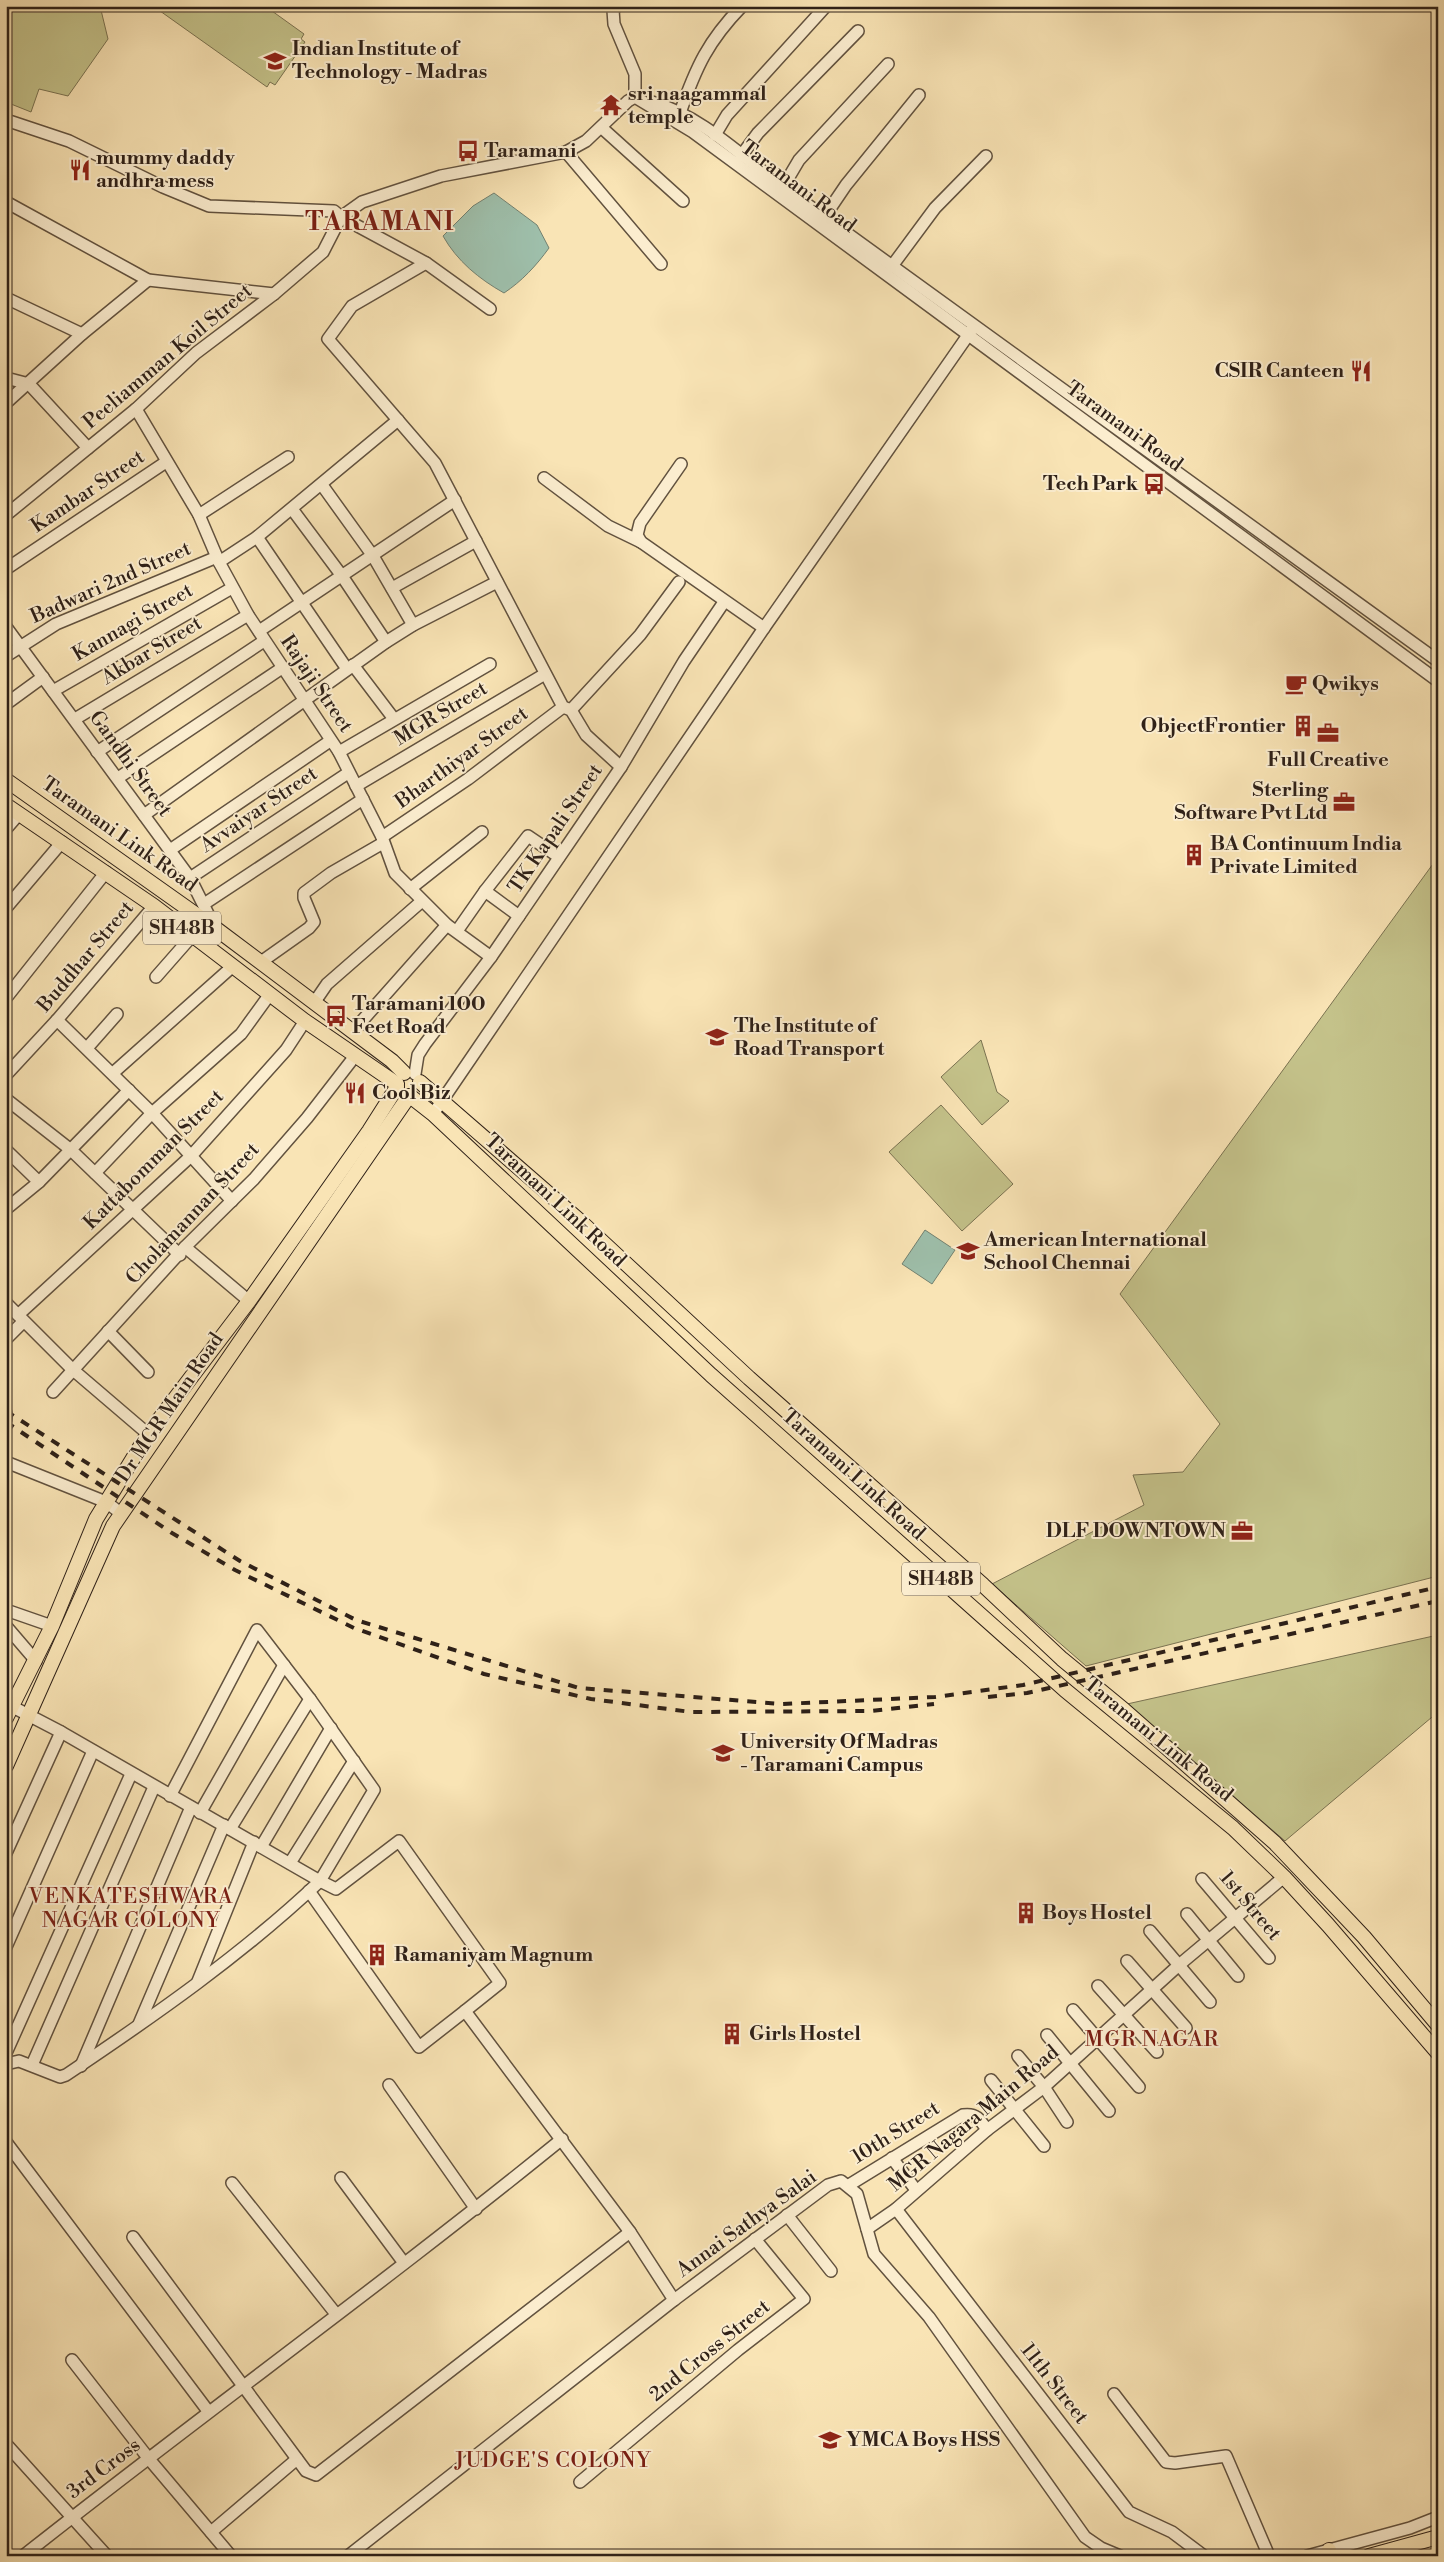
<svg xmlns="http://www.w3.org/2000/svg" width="1444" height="2562" viewBox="0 0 1444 2562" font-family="'Libre Bodoni',serif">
  <rect width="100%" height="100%" fill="#f9e4b5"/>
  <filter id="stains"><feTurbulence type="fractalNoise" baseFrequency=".004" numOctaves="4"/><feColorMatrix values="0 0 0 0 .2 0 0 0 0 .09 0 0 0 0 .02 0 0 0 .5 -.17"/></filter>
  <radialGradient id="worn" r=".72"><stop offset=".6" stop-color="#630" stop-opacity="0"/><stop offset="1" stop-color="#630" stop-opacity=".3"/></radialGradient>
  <g fill="#c4c28a" stroke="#7a7251">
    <polygon points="6,6 100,6 108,39 68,96 39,89 31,112 6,102"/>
    <polygon points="153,6 265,6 304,34 301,39 305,42 275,85 270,82 267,87"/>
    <polygon points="1438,857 1438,1576 1086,1666 992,1584 1144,1505 1133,1475 1183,1472 1220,1424 1120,1294"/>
    <polygon points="981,1040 997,1092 1009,1101 982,1125 941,1077"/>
    <polygon points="941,1105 1013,1184 962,1231 889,1152"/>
    <polygon points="1438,1635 1438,1712 1285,1841 1127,1704"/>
  </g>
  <g fill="#9ebfab" stroke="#728070">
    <path d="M 494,193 L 537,225 L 549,248 C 536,266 522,281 504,293 C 479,279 457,261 443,236 L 473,206 Z"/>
    <polygon points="925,1230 955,1250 932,1284 902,1264"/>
  </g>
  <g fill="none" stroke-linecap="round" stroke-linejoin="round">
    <g stroke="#62523f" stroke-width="14">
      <g id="minor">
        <polyline points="617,6 613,10 614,24 635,74 635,97"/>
        <polyline points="635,97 693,132 1438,681"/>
        <path d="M 652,102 C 702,116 742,157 783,187 L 1438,661"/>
        <path d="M 680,113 C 696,67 708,41 742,6"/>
        <polyline points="6,120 69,141 163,187 209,206 334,211 341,217 426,263 490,309"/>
        <polyline points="602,128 683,201"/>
        <polyline points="715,135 727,115 826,6"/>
        <polyline points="566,152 661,264"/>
        <polyline points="741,156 758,133 858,31"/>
        <polyline points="783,187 799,160 888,64"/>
        <polyline points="6,202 148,280 274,294"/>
        <polyline points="825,216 846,185 919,95"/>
        <polyline points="426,263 352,306 328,339 435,463 563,707 571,710 586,735 621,767"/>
        <polyline points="892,266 935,208 986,156"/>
        <polyline points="6,298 82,334"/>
        <polyline points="6,378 29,384 88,448"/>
        <polyline points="6,403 82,334 148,280"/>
        <polyline points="136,409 199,515 219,562 248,615 339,752 382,837 395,873 447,925 491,957"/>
        <polyline points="681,464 640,523 637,535 641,542 764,628"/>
        <polyline points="544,478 608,526 641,542"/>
        <polyline points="322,485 373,556 413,625"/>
        <polyline points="292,509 342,576 386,642"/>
        <polyline points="6,515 136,409 196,353 274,294 323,252 341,217 362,202 441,176 566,152 586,141 628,101 635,97"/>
        <polyline points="199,515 288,457"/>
        <polyline points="257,537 347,669"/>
        <polyline points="219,562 257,537 398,420"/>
        <polyline points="6,569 166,462"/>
        <polyline points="392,588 476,541"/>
        <polyline points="6,627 190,878 215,928"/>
        <polyline points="259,631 455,500"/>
        <polyline points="6,656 56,624 217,557"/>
        <polyline points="353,665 394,719"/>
        <polyline points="53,691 232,588"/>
        <polyline points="6,704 43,677"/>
        <polyline points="571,710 640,635 679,582"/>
        <polyline points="75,719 248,615"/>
        <polyline points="97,752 264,641"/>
        <polyline points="339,752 490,664"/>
        <polyline points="118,778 282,668"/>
        <polyline points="356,786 545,674"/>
        <polyline points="144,815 386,642 413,625 497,582"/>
        <polyline points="6,829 19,814"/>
        <polyline points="382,837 468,779 563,707"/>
        <polyline points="170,850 330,741"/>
        <polyline points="190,878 348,773"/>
        <polyline points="410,889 482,832"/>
        <polyline points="485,891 519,916"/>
        <polyline points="204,904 363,799"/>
        <polyline points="6,908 62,842"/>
        <polyline points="457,931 485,891 528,836 559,857"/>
        <polyline points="261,962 309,928 314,922 304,898 304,893 331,873 383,843"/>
        <polyline points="156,977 192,936"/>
        <polyline points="6,998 106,872"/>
        <polyline points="314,1003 327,984 422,901"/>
        <polyline points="57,1020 152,1113 232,1201"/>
        <polyline points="353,1031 447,925"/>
        <polyline points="87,1048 117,1014"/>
        <polyline points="113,1073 233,966"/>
        <polyline points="415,1074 418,1055 425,1044 491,957 621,767 684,661 724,602"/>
        <polyline points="6,1075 57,1020 154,906"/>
        <polyline points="6,1099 71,1150 180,1255"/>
        <polyline points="433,1114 764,628 971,331"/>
        <polyline points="6,1150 39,1182"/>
        <polyline points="95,1173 152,1113 241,1034 270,994"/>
        <polyline points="6,1209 39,1182 129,1090"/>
        <polyline points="185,1247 249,1301"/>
        <polyline points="6,1303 72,1369 148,1434"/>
        <polyline points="18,1315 191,1156 286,1050 305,1021"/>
        <polyline points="108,1331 148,1372"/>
        <polyline points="6,1339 23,1322"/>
        <polyline points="53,1392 185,1247 254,1179 307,1118 355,1056"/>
        <polyline points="6,1413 6,1419"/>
        <polyline points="6,1462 106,1502 122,1514"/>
        <polyline points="6,1610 52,1626"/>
        <polyline points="6,1626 36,1661"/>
        <polyline points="170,1796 257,1630 310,1699 374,1790 320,1881 336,1889 399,1841 500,1983 465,2011 630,2232 674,2300"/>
        <polyline points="200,1813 284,1665"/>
        <polyline points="230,1829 310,1699"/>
        <polyline points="261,1847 331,1728"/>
        <polyline points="6,1853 61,1732"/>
        <polyline points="290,1863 354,1761"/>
        <polyline points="1202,1879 1269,1958"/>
        <polyline points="309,1891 419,2047 465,2011"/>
        <polyline points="1187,1914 1238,1976"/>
        <polyline points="1150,1931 1210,2002"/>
        <polyline points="6,1947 93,1751"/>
        <polyline points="1127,1961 1186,2028"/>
        <polyline points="198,1981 254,1842"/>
        <polyline points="1098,1986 1157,2052"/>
        <polyline points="1073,2010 1139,2087"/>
        <polyline points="139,2024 224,1825"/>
        <polyline points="1047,2035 1109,2111"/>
        <polyline points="6,2053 131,1774"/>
        <polyline points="1018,2056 1044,2087 1067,2122"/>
        <path d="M 6,2064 L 19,2061 L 60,2077 L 66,2075 C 154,2016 243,1954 320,1881 L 61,1732 L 11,1706"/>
        <polyline points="32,2065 154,1787"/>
        <polyline points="81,2066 191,1807"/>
        <polyline points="991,2080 1044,2146"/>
        <polyline points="389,2085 476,2209"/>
        <polyline points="6,2142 208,2411"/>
        <polyline points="892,2158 916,2190"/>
        <polyline points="341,2178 404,2263"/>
        <polyline points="232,2183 336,2314"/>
        <path d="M 849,2185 L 963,2115 C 976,2113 980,2119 987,2130"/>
        <polyline points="896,2209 1129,2512 1172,2532 1204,2556"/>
        <polyline points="787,2215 831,2271"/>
        <polyline points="867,2229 896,2209 987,2130 1044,2087 1179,1965 1284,1877"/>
        <polyline points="133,2237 306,2471 316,2475 630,2232"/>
        <polyline points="72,2360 149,2459 231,2556"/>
        <polyline points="1114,2394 1166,2462 1175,2463 1226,2456 1269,2556"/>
        <polyline points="6,2444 107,2556"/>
        <polyline points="580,2482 738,2350 804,2299 755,2239"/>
        <polyline points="211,2532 297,2459"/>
        <path d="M 23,2556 C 201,2415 386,2282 562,2139"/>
        <polyline points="348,2556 674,2300 828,2185 841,2181 857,2194 874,2254 929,2317 1085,2537 1101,2548 1120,2556"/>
        <polyline points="1307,2556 1410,2528 1438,2517"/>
      </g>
    </g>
    <g stroke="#2f2118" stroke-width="16">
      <g id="major">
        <polyline points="6,780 215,928 392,1061 404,1073"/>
        <polyline points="6,805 154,906 305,1021 397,1084"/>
        <polyline points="420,1082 580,1221 749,1378 983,1585 1062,1659 1124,1710 1275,1843 1364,1937 1438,2025"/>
        <polyline points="410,1096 433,1114 711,1375 1065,1690 1233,1828 1284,1877 1328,1925 1438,2053"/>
        <polyline points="6,1718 52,1626 96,1519 148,1434 249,1301 369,1131 397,1087"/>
        <polyline points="6,1766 113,1526 409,1096"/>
        <polyline points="1326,2556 1329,2550"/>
        <polyline points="1369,2556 1438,2537"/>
      </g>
    </g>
    <use href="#minor" stroke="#fbedcf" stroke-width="11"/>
    <use href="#major" stroke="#f9e4b5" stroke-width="14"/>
    <g stroke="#2f2118" stroke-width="4" stroke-dasharray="9 9" stroke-linecap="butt">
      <polyline points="6,1411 240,1561 356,1620 579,1688 782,1704 935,1697 1023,1685 1438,1587"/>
      <polyline points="6,1422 172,1533 235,1570 354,1628 484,1674 591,1699 691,1712 871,1711 934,1704"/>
      <polyline points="988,1697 1027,1693 1438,1601"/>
    </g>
  </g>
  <defs>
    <g id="university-bare" transform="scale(1.725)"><path d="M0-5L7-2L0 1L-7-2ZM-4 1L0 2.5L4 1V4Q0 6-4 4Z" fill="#8f2418" stroke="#fbedcf" stroke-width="2.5" paint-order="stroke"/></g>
    <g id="temple-bare" transform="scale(1.725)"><path d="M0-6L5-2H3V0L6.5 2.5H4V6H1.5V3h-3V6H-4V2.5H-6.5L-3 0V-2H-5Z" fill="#8f2418" stroke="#fbedcf" stroke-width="2.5" paint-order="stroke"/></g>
    <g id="bus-bare" transform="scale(1.725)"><path d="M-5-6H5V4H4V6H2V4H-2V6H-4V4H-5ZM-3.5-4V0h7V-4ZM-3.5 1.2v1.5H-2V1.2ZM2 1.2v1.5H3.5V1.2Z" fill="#8f2418" stroke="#fbedcf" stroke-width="2.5" paint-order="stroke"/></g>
    <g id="restaurant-bare" transform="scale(1.725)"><path d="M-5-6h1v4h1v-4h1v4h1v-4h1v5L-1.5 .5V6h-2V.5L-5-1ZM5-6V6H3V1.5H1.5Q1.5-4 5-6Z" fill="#8f2418" stroke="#fbedcf" stroke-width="2.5" paint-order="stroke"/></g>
    <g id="cafe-bare" transform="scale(1.725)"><path d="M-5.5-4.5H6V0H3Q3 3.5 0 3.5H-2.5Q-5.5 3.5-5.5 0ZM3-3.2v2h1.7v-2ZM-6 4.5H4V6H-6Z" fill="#8f2418" stroke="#fbedcf" stroke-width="2.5" paint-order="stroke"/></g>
    <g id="building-bare" transform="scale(1.725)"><path d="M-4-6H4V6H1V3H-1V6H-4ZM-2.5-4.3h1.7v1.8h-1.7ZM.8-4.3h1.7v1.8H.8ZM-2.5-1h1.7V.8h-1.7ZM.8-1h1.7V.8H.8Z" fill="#8f2418" stroke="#fbedcf" stroke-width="2.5" paint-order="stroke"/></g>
    <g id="office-bare" transform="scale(1.725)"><path d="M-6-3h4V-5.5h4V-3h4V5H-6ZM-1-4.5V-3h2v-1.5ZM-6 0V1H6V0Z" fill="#8f2418" stroke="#fbedcf" stroke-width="2.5" paint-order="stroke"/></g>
    <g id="school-bare" transform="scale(1.725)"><path d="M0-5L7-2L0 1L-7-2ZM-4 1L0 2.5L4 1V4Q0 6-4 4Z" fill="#8f2418" stroke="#fbedcf" stroke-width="2.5" paint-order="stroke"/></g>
  </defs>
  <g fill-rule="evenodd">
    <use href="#university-bare" x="275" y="61"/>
    <use href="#temple-bare" x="611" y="105"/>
    <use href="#bus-bare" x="468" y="151"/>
    <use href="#restaurant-bare" x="80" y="170"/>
    <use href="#restaurant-bare" x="1361" y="371"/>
    <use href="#bus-bare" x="1154" y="484"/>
    <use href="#cafe-bare" x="1296" y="684"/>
    <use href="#building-bare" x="1303" y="726"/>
    <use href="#office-bare" x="1328" y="733"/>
    <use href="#office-bare" x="1344" y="802"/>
    <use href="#building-bare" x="1194" y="855"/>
    <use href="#bus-bare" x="336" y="1016"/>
    <use href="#university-bare" x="717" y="1037"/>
    <use href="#restaurant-bare" x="355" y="1093"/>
    <use href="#school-bare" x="968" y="1251"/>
    <use href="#office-bare" x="1242" y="1531"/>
    <use href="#university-bare" x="723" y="1753"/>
    <use href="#building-bare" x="1026" y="1913"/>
    <use href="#building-bare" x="377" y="1955"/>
    <use href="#building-bare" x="732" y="2034"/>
    <use href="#school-bare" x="830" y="2440"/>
  </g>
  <g text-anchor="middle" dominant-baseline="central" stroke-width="4" stroke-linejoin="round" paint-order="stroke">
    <g fill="#fbedcf" stroke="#6c5e4f" stroke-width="1">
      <rect x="143" y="911.5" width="78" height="33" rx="4"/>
      <rect x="902" y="1562.5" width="78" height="33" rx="4"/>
    </g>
    <g font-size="19" font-weight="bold" fill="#2f2118">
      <text x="182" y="928">SH48B</text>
      <text x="941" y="1579">SH48B</text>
    </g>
    <g font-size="20" font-weight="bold" fill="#2f2118" stroke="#fbedcf" text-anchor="start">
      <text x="292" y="49">Indian Institute of<tspan x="292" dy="23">Technology - Madras</tspan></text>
      <text x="628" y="94">sri naagammal<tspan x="628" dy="23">temple</tspan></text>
      <text x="484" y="151">Taramani</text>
      <text x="96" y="158">mummy daddy<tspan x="96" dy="23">andhra mess</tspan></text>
      <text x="1344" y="371" text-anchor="end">CSIR Canteen</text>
      <text x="1138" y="484" text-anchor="end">Tech Park</text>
      <text x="1312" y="684">Qwikys</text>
      <text x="1286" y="726" text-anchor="end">ObjectFrontier</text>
      <text x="1328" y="760" text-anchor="middle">Full Creative</text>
      <text x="1328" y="790" text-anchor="end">Sterling<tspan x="1328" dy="23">Software Pvt Ltd</tspan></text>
      <text x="1210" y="844">BA Continuum India<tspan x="1210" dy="23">Private Limited</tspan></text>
      <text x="352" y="1004">Taramani 100<tspan x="352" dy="23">Feet Road</tspan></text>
      <text x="734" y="1026">The Institute of<tspan x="734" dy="23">Road Transport</tspan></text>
      <text x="372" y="1093">Cool Biz</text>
      <text x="984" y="1240">American International<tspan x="984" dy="23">School Chennai</tspan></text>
      <text x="1226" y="1531" text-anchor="end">DLF DOWNTOWN</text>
      <text x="740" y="1742">University Of Madras<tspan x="740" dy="23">- Taramani Campus</tspan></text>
      <text x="1042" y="1913">Boys Hostel</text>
      <text x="394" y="1955">Ramaniyam Magnum</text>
      <text x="749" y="2034">Girls Hostel</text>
      <text x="846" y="2440">YMCA Boys HSS</text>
    </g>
    <g font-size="20" fill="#2f2118" stroke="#fbedcf">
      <text transform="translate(798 187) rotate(37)">Taramani Road</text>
      <text transform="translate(168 357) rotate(-40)">Peeliamman Koil Street</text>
      <text transform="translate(1124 427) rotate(36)">Taramani Road</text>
      <text transform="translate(88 492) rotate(-34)">Kambar Street</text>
      <text transform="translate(111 583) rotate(-24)">Badwari 2nd Street</text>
      <text transform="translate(133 623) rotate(-30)">Kannagi Street</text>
      <text transform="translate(152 651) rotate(-31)">Akbar Street</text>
      <text transform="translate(316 684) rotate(56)">Rajaji Street</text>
      <text transform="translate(441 714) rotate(-31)">MGR Street</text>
      <text transform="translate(462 758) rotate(-36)">Bharthiyar Street</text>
      <text transform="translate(130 764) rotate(54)">Gandhi Street</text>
      <text transform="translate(259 810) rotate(-34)">Avvaiyar Street</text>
      <text transform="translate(556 829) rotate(-56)">TK Kapali Street</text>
      <text transform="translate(119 835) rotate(35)">Taramani Link Road</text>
      <text transform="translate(86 957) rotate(-50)">Buddhar Street</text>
      <text transform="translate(154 1160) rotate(-45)">Kattabomman Street</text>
      <text transform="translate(555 1201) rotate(43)">Taramani Link Road</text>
      <text transform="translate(193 1214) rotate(-47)">Cholamannan Street</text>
      <text transform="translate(170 1408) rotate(-56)">Dr MGR Main Road</text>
      <text transform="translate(853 1475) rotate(42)">Taramani Link Road</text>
      <text transform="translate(1158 1740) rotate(39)">Taramani Link Road</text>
      <text transform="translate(1250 1906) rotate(50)">1st Street</text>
      <text transform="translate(974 2119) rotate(-40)">MGR Nagara Main Road</text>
      <text transform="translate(896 2133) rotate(-32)">10th Street</text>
      <text transform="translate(747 2224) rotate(-36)">Annai Sathya Salai</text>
      <text transform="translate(710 2351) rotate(-39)">2nd Cross Street</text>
      <text transform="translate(1054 2384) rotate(52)">11th Street</text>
      <text transform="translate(104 2469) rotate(-37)">3rd Cross</text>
    </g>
    <g font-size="21" letter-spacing="1" fill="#7a1f14" stroke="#fbedcf">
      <text x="131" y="1897">VENKATESHWARA<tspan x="131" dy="24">NAGAR COLONY</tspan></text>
      <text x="1152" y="2040">MGR NAGAR</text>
      <text x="553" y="2461">JUDGE'S COLONY</text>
    </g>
    <g font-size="25" font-weight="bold" letter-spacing="1" fill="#7a1f14" stroke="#fbedcf">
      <text x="380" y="222">TARAMANI</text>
    </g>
  </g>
  <rect width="1444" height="2562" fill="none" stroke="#f9e4b5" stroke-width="25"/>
  <rect x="8" y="8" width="1429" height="2547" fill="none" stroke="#2f2118" stroke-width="2.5"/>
  <rect x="12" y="12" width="1419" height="2537" fill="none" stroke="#2f2118"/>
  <rect width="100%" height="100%" filter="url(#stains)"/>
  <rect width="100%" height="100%" fill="url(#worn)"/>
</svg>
